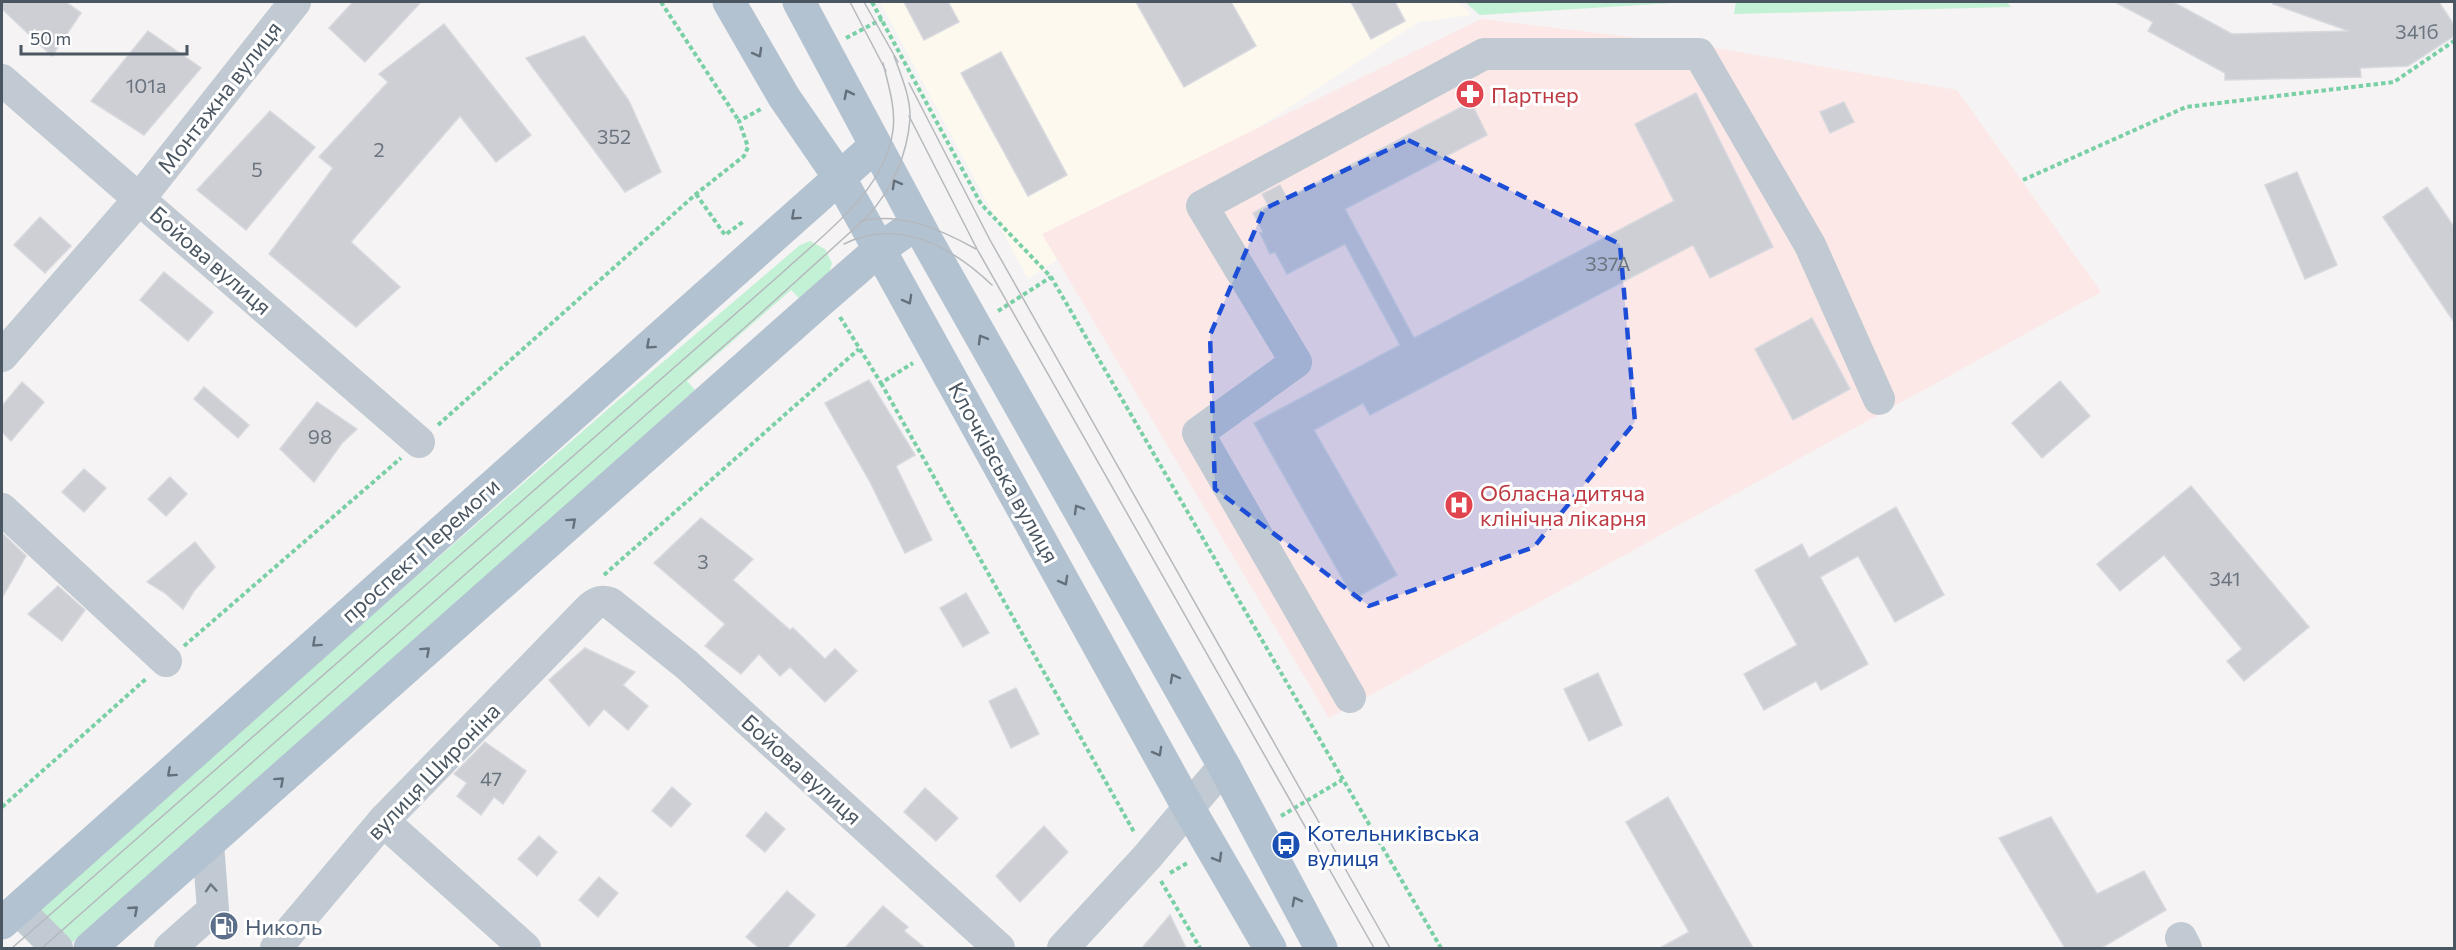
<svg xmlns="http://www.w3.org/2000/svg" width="2456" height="950" viewBox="0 0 2456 950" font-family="Commissioner,sans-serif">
  <rect width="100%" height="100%" fill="#f5f3f3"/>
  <polygon fill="#fdf9ef" points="880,2 1458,2 1472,15 1419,22 1028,279"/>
  <polygon fill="#fce8e6" points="1481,19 1699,45 1957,90 2101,292 1329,718 1042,234"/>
  <g fill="#c3f1d5">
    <polygon points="1465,2 1672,2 1671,3 1480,15"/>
    <polygon points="1736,2 2007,2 2011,7 1734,14"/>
    <polygon points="810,241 825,249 832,263 829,273 799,298 791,290 687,381 695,390 436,623 67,947 34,911 615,403 800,245"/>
  </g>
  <g fill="#cdcfd5" stroke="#d7d9de" stroke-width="1.5">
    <polygon points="2,2 66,2 81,13 52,56 2,9"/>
    <polygon points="353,2 421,2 365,62 329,28"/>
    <polygon points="904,2 948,2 959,22 924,40"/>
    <polygon points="1136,2 1231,2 1256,46 1184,87"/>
    <polygon points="1351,2 1395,2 1405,21 1371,39"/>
    <polygon points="2115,2 2173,2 2232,34 2349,31 2273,4 2273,2 2439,2 2454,25 2454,36 2408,66 2360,68 2361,77 2225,80 2225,73 2148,31 2153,22"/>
    <polygon points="444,24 531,135 496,162 460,116 351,242 400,287 356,327 269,254 333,168 319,157 388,82 379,74"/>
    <polygon points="148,31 201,68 144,135 91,101"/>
    <polygon points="584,36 629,101 661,172 625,192 526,58"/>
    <polygon points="1001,52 1067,175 1028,196 961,73"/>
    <polygon points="1696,93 1773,247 1710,278 1693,245 1370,415 1363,403 1314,430 1397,575 1354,599 1254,423 1400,345 1345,244 1287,274 1275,252 1270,254 1260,233 1263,232 1253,213 1268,205 1262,194 1280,185 1287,198 1471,102 1487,135 1345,209 1414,338 1674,201 1635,124"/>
    <polygon points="1844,102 1854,122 1830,133 1820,112"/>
    <polygon points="270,111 315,147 246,230 197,190"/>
    <polygon points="2297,172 2337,265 2305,279 2265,185"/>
    <polygon points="2427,187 2454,227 2454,322 2383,217"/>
    <polygon points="40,217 71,246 45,273 14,245"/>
    <polygon points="164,272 213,312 188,341 140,300"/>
    <polygon points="1812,318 1850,389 1793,420 1755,349"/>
    <polygon points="869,380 915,455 896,466 932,540 905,553 870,482 825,403"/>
    <polygon points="2060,381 2090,416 2042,458 2012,423"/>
    <polygon points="22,382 44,402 11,441 2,432 2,406"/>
    <polygon points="204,387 249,425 238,438 194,399"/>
    <polygon points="317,402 357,429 342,443 314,482 280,449"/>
    <polygon points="84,469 106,488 84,512 62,492"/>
    <polygon points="170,477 187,494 166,516 148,499"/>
    <polygon points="2191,486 2309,627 2244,681 2227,661 2242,649 2164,555 2120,591 2097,564"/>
    <polygon points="1896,507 1944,595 1895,622 1858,556 1820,577 1868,664 1821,690 1816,681 1764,710 1744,674 1797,645 1755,570 1802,544 1809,558"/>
    <polygon points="701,518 753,559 733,580 790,630 793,628 825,659 835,649 857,671 825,702 790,667 780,676 759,654 741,674 705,646 725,624 654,563"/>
    <polygon points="2,533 26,556 2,598"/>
    <polygon points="195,542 215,567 194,591 183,609 165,593 147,582"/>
    <polygon points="58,586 85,610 62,641 28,614"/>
    <polygon points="966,593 989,633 963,647 940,608"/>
    <polygon points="585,648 635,672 623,685 648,706 628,730 604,709 589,726 549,680"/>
    <polygon points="1598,673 1622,725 1589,741 1564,689"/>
    <polygon points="1016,688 1039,734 1011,748 989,701"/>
    <polygon points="485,742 526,771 503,804 494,797 481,815 457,796 467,783 454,774"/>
    <polygon points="672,787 691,804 671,827 652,811"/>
    <polygon points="925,788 958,818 936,841 904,812"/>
    <polygon points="1668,797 1753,948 1660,948 1689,932 1626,822"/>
    <polygon points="766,812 785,829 765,852 746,836"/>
    <polygon points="2051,817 2097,894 2144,871 2166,910 2101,948 2065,948 1999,838"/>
    <polygon points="1044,826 1068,852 1020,902 996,876"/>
    <polygon points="539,836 557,852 537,876 518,859"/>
    <polygon points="599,877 618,893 598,917 579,900"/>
    <polygon points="787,891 815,915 787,948 759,948 746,937"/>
    <polygon points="883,906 908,927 904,931 925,948 845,948"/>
    <polygon points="1170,915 1186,948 1142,948"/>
  </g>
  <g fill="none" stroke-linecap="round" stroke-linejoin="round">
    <g stroke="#7ad0a6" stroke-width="4" stroke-dasharray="4.5 3" stroke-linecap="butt">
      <polyline points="661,2 739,121"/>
      <polyline points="872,2 981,204 1051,277 1441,948"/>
      <polyline points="846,38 882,19"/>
      <polyline points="2023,180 2186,107 2394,82 2454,41"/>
      <polyline points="696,194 725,235 744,221"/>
      <polyline points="998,311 1051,277"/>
      <polyline points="840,317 881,383 913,363"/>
      <polyline points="881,383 1134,832"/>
      <polyline points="438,425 696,194 744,156 748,147 739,121 761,109"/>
      <polyline points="604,575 859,349"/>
      <polyline points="184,646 401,458"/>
      <polyline points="2,807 147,678"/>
      <polyline points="1281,816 1342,780"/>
      <polyline points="1170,873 1189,862"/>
      <polyline points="1161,881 1200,948"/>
    </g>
    <g stroke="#c1cad2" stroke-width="32">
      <polyline points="2,80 419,442"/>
      <polyline points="2,356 140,198 295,2"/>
      <polyline points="2,509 166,661"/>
      <polyline points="1350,697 1198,433 1296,362 1202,206 1484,54 1699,54 1810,245 1879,399"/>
      <polyline points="383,821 525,948"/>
      <polyline points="18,909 57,948"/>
      <polyline points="2181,938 2186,948"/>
      <polyline points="170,948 213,910 208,844"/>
      <path d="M 276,948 L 383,821 L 588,610 C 595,603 600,600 610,603 L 687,665 L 999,948"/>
      <polyline points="1063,948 1147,857 1224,766"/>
    </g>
    <g stroke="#b3c2d1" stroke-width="33">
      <polyline points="729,2 784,97 839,177 863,220 1188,807 1270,948"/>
      <polyline points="799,2 927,241 1224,766 1321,948"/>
      <polyline points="2,923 875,146"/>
      <polyline points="90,948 819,302 880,249 917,223"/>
    </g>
    <g stroke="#b5b8bd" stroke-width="1.5">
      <polyline points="850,2 886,71"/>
      <polyline points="864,2 898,62"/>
      <polyline points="909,83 990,240 1390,948"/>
      <polyline points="909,116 977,249 1374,948"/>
      <path d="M 860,221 C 901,212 940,229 976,249"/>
      <path d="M 844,244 C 899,217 952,247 992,285"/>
      <path d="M 12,948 L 783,272 C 825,233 885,191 893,130 C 896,108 888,84 883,63"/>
      <path d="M 42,948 L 751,322 L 867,217 C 891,190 907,156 910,119 C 911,98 901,75 894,56"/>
    </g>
  </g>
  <defs><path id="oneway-chevron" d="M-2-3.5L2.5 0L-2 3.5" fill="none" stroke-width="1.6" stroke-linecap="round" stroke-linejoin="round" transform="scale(1.5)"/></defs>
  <g stroke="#64717d">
    <use href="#oneway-chevron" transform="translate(758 53) rotate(61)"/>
    <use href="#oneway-chevron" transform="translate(848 94) rotate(-117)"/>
    <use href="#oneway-chevron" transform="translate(896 184) rotate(-119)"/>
    <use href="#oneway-chevron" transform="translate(795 216) rotate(138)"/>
    <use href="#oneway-chevron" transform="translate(908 300) rotate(61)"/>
    <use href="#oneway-chevron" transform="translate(982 339) rotate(-120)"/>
    <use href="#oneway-chevron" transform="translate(650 345) rotate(138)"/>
    <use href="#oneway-chevron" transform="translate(1078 509) rotate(-120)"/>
    <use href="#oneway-chevron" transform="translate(572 522) rotate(-42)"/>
    <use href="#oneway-chevron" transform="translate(1064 581) rotate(61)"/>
    <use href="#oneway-chevron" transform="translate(316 643) rotate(138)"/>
    <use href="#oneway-chevron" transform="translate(426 651) rotate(-42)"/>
    <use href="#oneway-chevron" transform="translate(1174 678) rotate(-119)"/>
    <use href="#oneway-chevron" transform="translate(1158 752) rotate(61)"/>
    <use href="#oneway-chevron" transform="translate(171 773) rotate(138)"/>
    <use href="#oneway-chevron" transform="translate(280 781) rotate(-42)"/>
    <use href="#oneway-chevron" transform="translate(1218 858) rotate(60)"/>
    <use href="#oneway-chevron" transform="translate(1296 901) rotate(-118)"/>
    <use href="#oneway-chevron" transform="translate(134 910) rotate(-41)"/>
  </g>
  <use stroke="#6e7983" href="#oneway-chevron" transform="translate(211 888) rotate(-94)"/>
  <path fill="#1d4ed8" fill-opacity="0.2" stroke="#1d4ed8" stroke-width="4.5" stroke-dasharray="12 8" stroke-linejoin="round" d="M 1408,140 L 1620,244 L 1635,422 L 1534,547 L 1369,606 L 1215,489 L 1210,335 L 1264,209 Z"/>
  <defs>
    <g id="pharmacy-disc" transform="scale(1.5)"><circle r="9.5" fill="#e0444e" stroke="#fff"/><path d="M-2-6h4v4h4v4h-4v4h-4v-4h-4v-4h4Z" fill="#fff"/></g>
    <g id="hospital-disc" transform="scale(1.5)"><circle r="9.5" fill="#e0444e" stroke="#fff"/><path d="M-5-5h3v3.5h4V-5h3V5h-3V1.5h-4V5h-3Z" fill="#fff"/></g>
    <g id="bus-disc" transform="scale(1.5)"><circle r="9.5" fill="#1a4fb4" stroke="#fff"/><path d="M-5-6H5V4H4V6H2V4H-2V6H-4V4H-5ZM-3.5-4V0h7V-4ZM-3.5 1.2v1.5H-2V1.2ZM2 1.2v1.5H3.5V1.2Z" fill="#fff"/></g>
    <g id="fuel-disc" transform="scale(1.5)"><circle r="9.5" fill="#5c6f8a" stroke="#fff"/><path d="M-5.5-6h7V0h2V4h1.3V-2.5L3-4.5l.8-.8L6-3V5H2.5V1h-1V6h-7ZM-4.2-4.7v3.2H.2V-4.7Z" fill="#fff"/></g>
  </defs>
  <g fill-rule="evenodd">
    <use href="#pharmacy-disc" x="1470" y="94"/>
    <use href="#hospital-disc" x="1459" y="505"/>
    <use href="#bus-disc" x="1286" y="845"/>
    <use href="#fuel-disc" x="224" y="926"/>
  </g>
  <g text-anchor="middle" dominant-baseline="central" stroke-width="6" stroke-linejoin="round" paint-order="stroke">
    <g font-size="20" fill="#6b747e">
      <text x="2417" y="31">341б</text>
      <text x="146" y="85">101а</text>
      <text x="614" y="136">352</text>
      <text x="379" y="149">2</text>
      <text x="257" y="169">5</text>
      <text x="1608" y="263">337А</text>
      <text x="320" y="436">98</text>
      <text x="703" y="561">3</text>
      <text x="2225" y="578">341</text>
      <text x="491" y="778">47</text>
    </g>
    <g font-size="22" fill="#be3a42" stroke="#fff" text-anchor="start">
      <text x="1491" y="94">Партнер</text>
      <text x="1480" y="492">Обласна дитяча<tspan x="1480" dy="25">клінічна лікарня</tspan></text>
    </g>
    <g font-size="22" fill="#4a5661" stroke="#fff">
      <text transform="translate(219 97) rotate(-52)">Монтажна вулиця</text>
      <text transform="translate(211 260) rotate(41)">Бойова вулиця</text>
      <text transform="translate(1004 472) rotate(61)">Клочківська вулиця</text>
      <text transform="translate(420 550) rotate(-42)">проспект Перемоги</text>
      <text transform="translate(802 769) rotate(42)">Бойова вулиця</text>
      <text transform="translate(433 771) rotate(-46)">вулиця Широніна</text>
    </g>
    <g font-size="22" fill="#164399" stroke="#fff" text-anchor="start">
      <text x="1307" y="832">Котельниківська<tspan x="1307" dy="25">вулиця</tspan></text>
    </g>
    <g font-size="22" fill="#4e5e75" stroke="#fff" text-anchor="start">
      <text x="245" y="926">Николь</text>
    </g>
  </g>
  <rect width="2456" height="950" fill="none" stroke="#4a5661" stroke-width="6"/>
  <path d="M21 45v9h166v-9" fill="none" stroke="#4a5661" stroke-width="3"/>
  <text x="30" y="45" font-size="18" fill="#4a5661" stroke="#ffffff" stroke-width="4.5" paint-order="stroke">50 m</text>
</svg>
